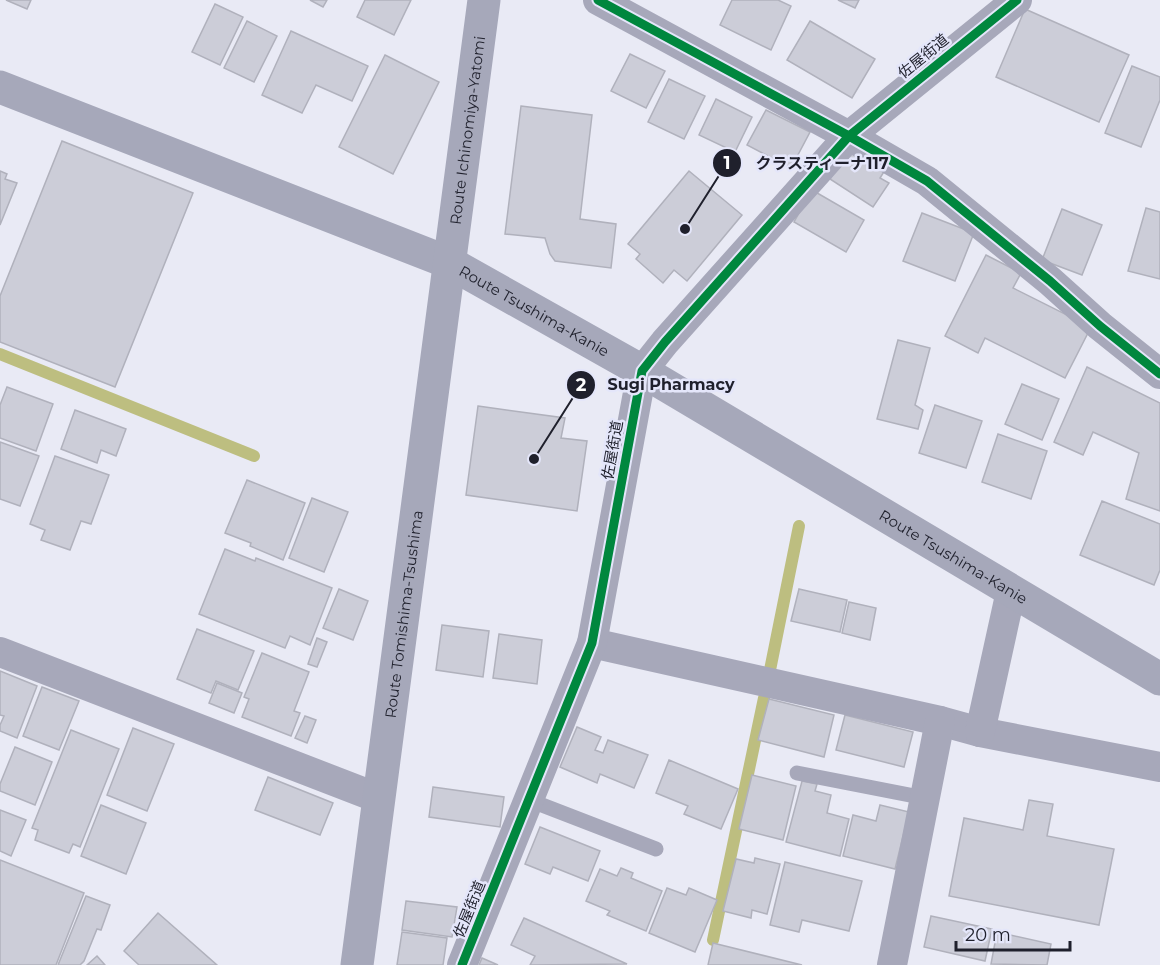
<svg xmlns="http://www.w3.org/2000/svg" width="1160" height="965" viewBox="0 0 1160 965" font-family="Montserrat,'Noto Sans JP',sans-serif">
  <rect width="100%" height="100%" fill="#e9eaf5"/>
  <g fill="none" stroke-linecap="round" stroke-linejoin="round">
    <g stroke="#bdbe80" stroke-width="12">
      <polyline points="0,354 254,456"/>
      <polyline points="770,670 799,526"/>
      <polyline points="713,940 764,698"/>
    </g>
  </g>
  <g fill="#cccdd8" stroke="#b0b1bc" stroke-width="1.5">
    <polygon points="6,0 31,0 27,9"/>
    <polygon points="310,0 327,0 323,7"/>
    <polygon points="365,0 411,0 394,35 357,17"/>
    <polygon points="732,0 778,0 791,6 771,50 720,25"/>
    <polygon points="838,0 859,0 855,8"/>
    <polygon points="215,4 243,17 220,65 192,52"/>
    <polygon points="1025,9 1129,55 1099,122 996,77"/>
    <polygon points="247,21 277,36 254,82 224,68"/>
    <polygon points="810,21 875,59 852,98 787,60"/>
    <polygon points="291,31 368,66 352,101 316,85 302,113 262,95"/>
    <polygon points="630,54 665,71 646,108 611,91"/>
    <polygon points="385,55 439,82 393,174 339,147"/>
    <polygon points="1132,66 1160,77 1160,100 1141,147 1105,133"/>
    <polygon points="669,79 705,96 684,139 648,122"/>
    <polygon points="716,99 752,117 735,152 699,135"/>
    <polygon points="521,106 592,115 580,219 616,224 611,268 555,261 550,254 545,238 505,234"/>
    <polygon points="766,110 810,132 791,168 747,145"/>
    <polygon points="62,141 193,193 115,387 0,342 0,296"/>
    <polygon points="852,145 887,167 880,178 889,183 873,207 830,179"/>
    <polygon points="0,171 7,174 5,179 17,183 0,225"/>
    <polygon points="689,171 742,215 687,281 674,270 663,283 636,259 640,254 628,244"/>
    <polygon points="812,190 864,220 846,252 794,222"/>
    <polygon points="1146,208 1160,212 1160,279 1128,271"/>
    <polygon points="1062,209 1102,225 1082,275 1042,260"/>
    <polygon points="922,213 974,233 955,281 903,261"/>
    <polygon points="986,255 1021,273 1013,288 1091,327 1065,378 985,338 978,353 945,336"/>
    <polygon points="898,340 930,348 915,405 923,410 918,429 877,419"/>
    <polygon points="1087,367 1160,403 1160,511 1126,499 1139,453 1093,432 1083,455 1054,442"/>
    <polygon points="1022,384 1059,399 1042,440 1005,424"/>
    <polygon points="7,387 53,404 36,451 0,438 0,405"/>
    <polygon points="935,405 982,421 966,468 919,453"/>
    <polygon points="478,406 565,418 561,438 587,441 577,511 466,495"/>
    <polygon points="75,410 126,429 116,456 101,450 97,463 61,449"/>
    <polygon points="998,434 1047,451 1031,499 982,482"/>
    <polygon points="0,442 39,456 20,506 0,499"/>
    <polygon points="55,456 109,475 91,524 81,521 70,550 41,540 45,530 30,524"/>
    <polygon points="247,480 305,503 283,560 250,546 251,543 225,533"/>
    <polygon points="312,498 348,512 324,572 289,558"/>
    <polygon points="1102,501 1160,524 1160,570 1154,585 1080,555"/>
    <polygon points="225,549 255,561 256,558 332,588 310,645 290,636 285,648 199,614"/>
    <polygon points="339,589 368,601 353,640 323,628"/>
    <polygon points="799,589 847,600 840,632 791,621"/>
    <polygon points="849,602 876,608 870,640 842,633"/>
    <polygon points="442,625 489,631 483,677 436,670"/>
    <polygon points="197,629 254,651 238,690 216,681 211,693 177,679"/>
    <polygon points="499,634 542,640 537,684 493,678"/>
    <polygon points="317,638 327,642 317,667 308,664"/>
    <polygon points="262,653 309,672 294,711 300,713 291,736 242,717 249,699 244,697"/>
    <polygon points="0,671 37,686 17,738 0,731 0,725 4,716 0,715"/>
    <polygon points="217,683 242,693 234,713 209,703"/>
    <polygon points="42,687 79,701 59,750 23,736"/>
    <polygon points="769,699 834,715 824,757 758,740"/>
    <polygon points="845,715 913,732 904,767 836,750"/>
    <polygon points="305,716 316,720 307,743 295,738"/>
    <polygon points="577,727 601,737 595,750 603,753 608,740 648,755 634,788 600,774 597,783 560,767"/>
    <polygon points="133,728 174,744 147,811 107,795"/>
    <polygon points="71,730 119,749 80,847 73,844 69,853 35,840 38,830 32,828"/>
    <polygon points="15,747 52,762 35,805 0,791 0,784"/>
    <polygon points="669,760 738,789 721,829 684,814 688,806 656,793"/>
    <polygon points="752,775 796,786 783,840 739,829"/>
    <polygon points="268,777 333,803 320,835 255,810"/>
    <polygon points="802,781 817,784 815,791 831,795 827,813 849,819 840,856 786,842"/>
    <polygon points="433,787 504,797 500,827 429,817"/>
    <polygon points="1029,800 1053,804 1047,836 1114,849 1099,925 949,896 964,818 1023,830"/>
    <polygon points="101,805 146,823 126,874 81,856"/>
    <polygon points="880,805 909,812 895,869 843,856 853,815 876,821"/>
    <polygon points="0,810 26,820 11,856 0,851"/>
    <polygon points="540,827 600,851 588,881 553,867 550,874 525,864"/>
    <polygon points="755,858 780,864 767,914 752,910 751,918 723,911 736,859 754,863"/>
    <polygon points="0,860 84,893 56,965 0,965"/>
    <polygon points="785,862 862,881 849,931 802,920 799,932 770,925"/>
    <polygon points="621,868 633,873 631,878 662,891 646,931 607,915 610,911 586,901 600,869 617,876"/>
    <polygon points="667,888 686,895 689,888 717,900 695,952 649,933"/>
    <polygon points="86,896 110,905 101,930 97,929 84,961 80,965 58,965"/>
    <polygon points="406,901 457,907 452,937 402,930"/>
    <polygon points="158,913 217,965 139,965 124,951"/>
    <polygon points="931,916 992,929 985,961 924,947"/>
    <polygon points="524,918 627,964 530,965 535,956 511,945"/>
    <polygon points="402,932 447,938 443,965 397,965"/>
    <polygon points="997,932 1051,944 1047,965 991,964"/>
    <polygon points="713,943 802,965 708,965"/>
    <polygon points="97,956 105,965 87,965"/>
    <polygon points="482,958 498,965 479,965"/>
  </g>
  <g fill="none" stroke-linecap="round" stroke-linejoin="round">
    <g stroke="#a7a8ba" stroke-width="15">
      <polyline points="797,773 925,798"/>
      <polyline points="529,800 656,849"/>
    </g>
    <g stroke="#a7a8ba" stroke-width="30">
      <polyline points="598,0 849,136 927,181 1050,281 1100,326 1160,374"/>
      <polyline points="592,643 940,721 980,732 1160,767"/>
      <polyline points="0,652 378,798"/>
      <polyline points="980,732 1011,591"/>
      <polyline points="462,965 592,643 642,371 665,342 849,136 1017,0"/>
      <polyline points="892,965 940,721"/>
    </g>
    <g stroke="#a6a8ba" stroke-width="33">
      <path id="s1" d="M 0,87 L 450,263 L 642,371 L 1160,679"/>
      <path id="s2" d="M 357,965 L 484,0"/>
    </g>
    <g stroke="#e4e6fa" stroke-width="13">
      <g id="cycleway">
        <polyline points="598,0 849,136 927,181 1050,281 1100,326 1160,374"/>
        <polyline points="462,965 592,643 642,371 665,342 849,136 1017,0"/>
      </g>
    </g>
    <use href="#cycleway" stroke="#00873e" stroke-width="9"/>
  </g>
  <g text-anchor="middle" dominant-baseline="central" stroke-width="5" stroke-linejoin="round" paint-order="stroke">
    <g font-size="15" fill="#1f202c" stroke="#e4e6fa">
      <text transform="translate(923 56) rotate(-39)">佐屋街道</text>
      <text stroke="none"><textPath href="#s2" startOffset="842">Route Ichinomiya-Yatomi</textPath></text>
      <text stroke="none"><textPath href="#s1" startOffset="580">Route Tsushima-Kanie</textPath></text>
      <text transform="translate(612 450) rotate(-80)">佐屋街道</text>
      <text stroke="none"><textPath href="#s1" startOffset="1066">Route Tsushima-Kanie</textPath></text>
      <text stroke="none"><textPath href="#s2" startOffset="354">Route Tomishima-Tsushima</textPath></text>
      <text transform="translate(469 909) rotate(-68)">佐屋街道</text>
    </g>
  </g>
  <path fill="none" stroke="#1f202c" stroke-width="2" d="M685 229L727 163M534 459L581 385"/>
  <g fill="#1f202c" stroke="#e4e6fa" stroke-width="2">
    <circle cx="685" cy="229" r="6"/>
    <circle cx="534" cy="459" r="6"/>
    <circle cx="727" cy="163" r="15"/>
    <circle cx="581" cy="385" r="15"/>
  </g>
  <g font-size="18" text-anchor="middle" font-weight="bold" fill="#fff">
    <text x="727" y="169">1</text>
    <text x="581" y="391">2</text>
  </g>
  <g font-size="16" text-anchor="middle" font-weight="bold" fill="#1f202c" stroke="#e4e6fa" stroke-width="5" stroke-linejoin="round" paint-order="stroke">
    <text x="822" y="169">クラスティーナ117</text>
    <text x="671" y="390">Sugi Pharmacy</text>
  </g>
  <path d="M956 941v9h114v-9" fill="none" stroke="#1f202c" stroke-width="3"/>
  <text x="965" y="941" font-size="18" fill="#1f202c" stroke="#e4e6fa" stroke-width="4.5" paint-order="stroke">20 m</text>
</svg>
